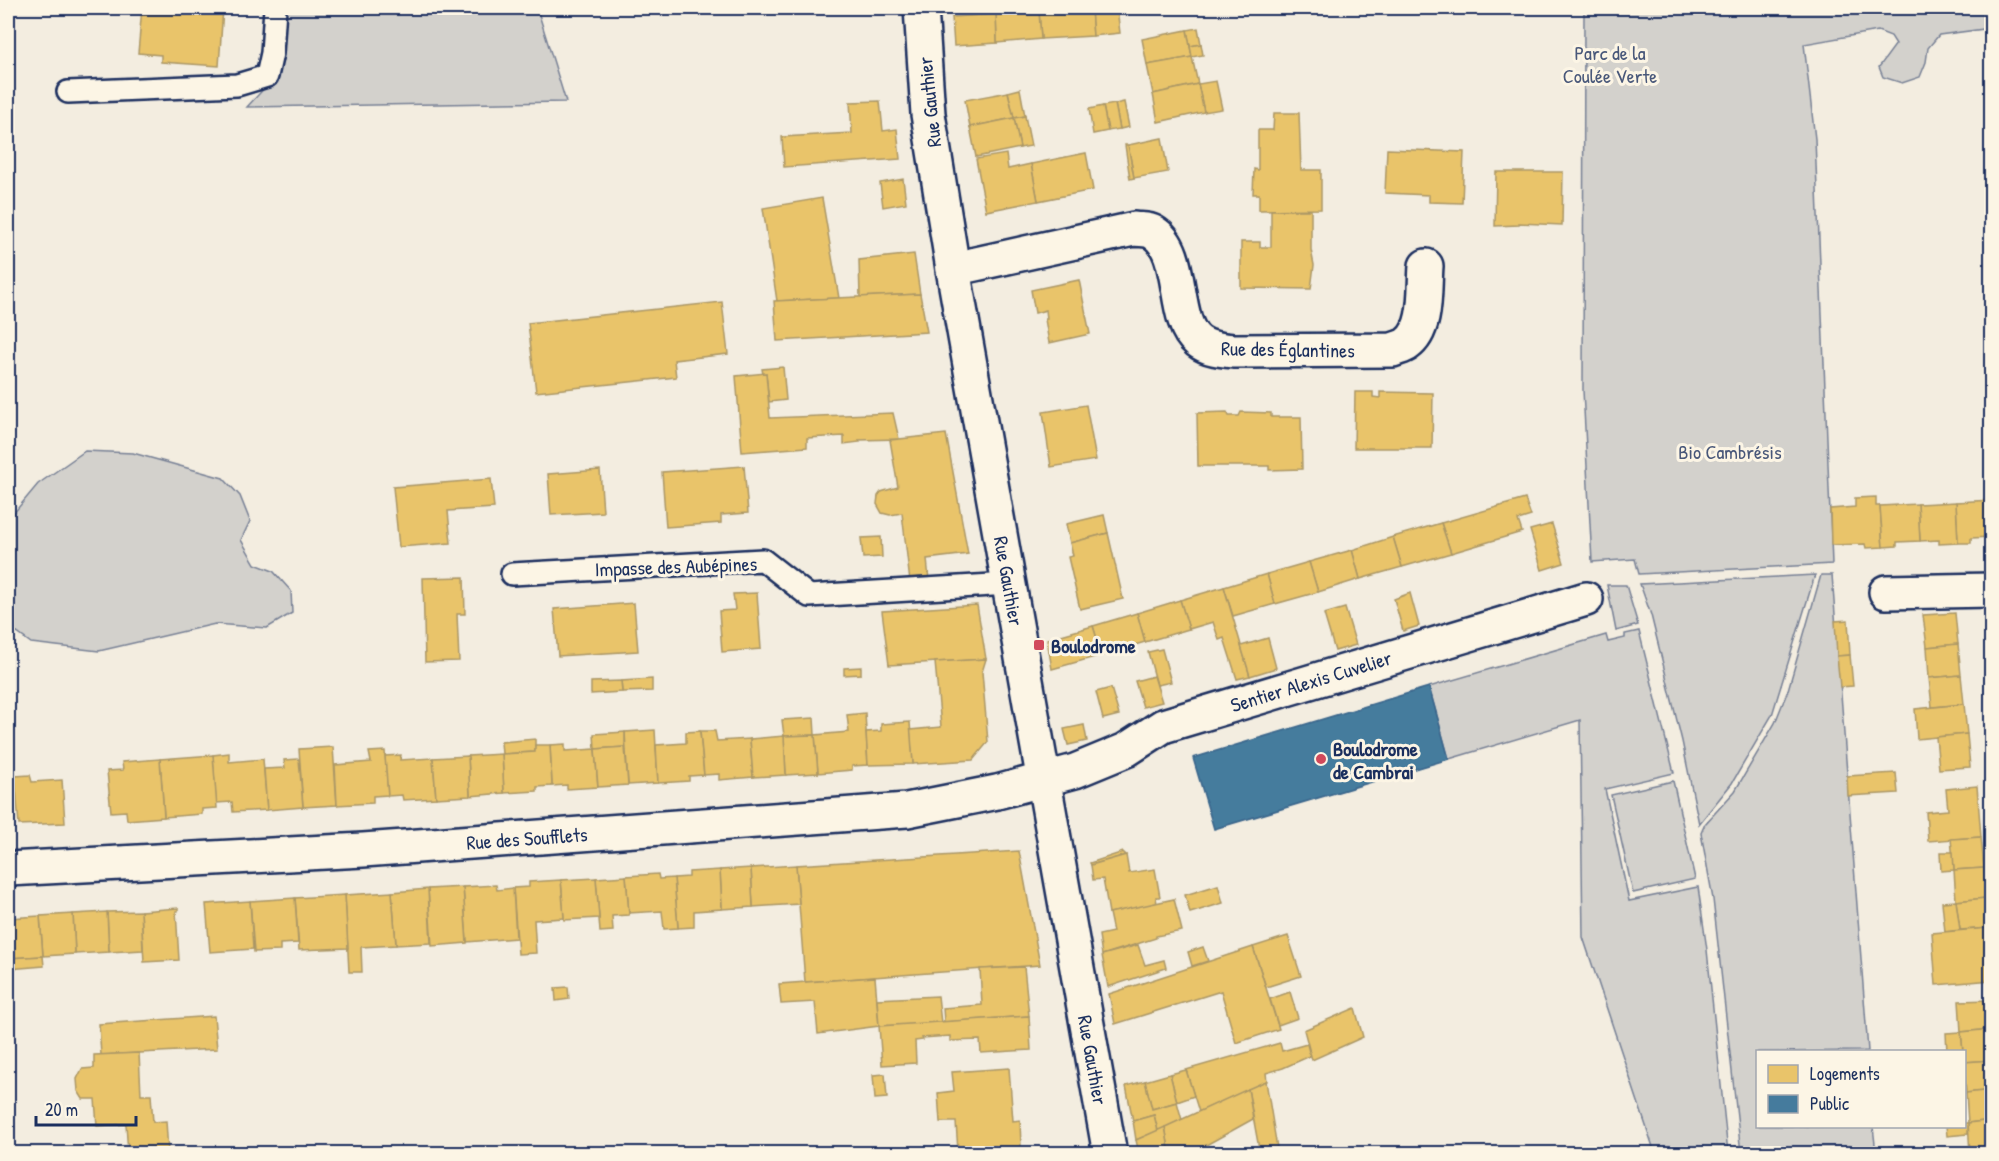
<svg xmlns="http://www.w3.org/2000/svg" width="1999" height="1161" viewBox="0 0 1999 1161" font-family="'Patrick Hand',sans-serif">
  <rect width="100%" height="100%" fill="#f3ede0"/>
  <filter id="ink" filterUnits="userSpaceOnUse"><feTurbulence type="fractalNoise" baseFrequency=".0167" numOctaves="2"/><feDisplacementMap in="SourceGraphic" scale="12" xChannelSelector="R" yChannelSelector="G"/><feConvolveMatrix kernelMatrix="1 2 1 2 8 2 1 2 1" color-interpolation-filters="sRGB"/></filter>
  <g filter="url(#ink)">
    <g fill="#d3d1cc" stroke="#778095" stroke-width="1.5">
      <polygon points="284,8 537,8 566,102 247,107 270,82 279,69"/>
      <polygon points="1584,8 1991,8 1991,28 1939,35 1928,48 1926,62 1920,77 1902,83 1883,77 1879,67 1896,44 1891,36 1878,31 1804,44 1815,139 1832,564 1639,574 1635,559 1592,562 1583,390"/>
      <polygon points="85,451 133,453 223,478 240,496 250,521 241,540 255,564 273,571 291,591 292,613 267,628 215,624 99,651 31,643 8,626 8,520 38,484"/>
      <polygon points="1815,575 1772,715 1732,783 1699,824 1682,741 1651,615 1640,584"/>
      <polygon points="1821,575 1832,575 1868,1051 1758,1052 1758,1126 1873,1127 1876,1153 1741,1153 1713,899 1701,833 1705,824 1735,791 1775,723 1788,690"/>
      <polygon points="1607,585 1626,585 1638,625 1616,631"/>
      <polygon points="1639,631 1674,773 1605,789 1629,901 1698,887 1707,950 1728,1153 1655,1153 1583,937 1580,720 1449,759 1429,687 1606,635 1608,642 1625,638 1625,634"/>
      <polygon points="1673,781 1695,879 1633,893 1611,795"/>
    </g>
    <g fill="#e9c46a" stroke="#ab9766" stroke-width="1.5">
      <polygon points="142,8 223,8 219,66 161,62 161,55 138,53"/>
      <polygon points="1091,8 1093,36 1041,39 1039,11"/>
      <polygon points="1091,8 1117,8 1120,33 1093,36"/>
      <polygon points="1039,11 1041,39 997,43 996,14"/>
      <polygon points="996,14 997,43 954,46 952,17"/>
      <polygon points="1198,28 1201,44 1190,46 1187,30"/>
      <polygon points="1187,30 1192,57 1147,65 1142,39"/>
      <polygon points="1201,44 1203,55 1192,57 1190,46"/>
      <polygon points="1192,57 1198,84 1153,94 1147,65"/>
      <polygon points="1216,81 1222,109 1204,112 1198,84"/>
      <polygon points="1198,84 1204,112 1158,122 1153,94"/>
      <polygon points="1020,89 1025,116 1014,118 1008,92"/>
      <polygon points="1008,92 1014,118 970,127 965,100"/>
      <polygon points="880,101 883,131 897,129 900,159 784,167 782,137 852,133 850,102"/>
      <polygon points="1124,102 1129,127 1120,129 1115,104"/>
      <polygon points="1115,104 1120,129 1108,131 1103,106"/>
      <polygon points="1103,106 1108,131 1093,134 1089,109"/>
      <polygon points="1274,113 1299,113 1301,170 1321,170 1321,209 1259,210 1259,194 1253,194 1254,169 1258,170 1258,130 1273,130"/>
      <polygon points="1025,116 1031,146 1020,148 1014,118"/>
      <polygon points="1014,118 1020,148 976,157 970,127"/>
      <polygon points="1162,138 1168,172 1134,178 1128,145"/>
      <polygon points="1125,145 1128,145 1134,178 1130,179"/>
      <polygon points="1387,149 1464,152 1462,203 1429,202 1429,195 1385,193"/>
      <polygon points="1086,153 1093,190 1038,201 1031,164"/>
      <polygon points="1006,154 1008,169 1031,164 1038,201 986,211 976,159"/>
      <polygon points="1496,172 1563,172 1562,225 1519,223 1519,225 1495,226"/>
      <polygon points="903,179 906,203 883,207 880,183"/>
      <polygon points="822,198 839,298 777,301 763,208"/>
      <polygon points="1271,210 1311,210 1311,250 1314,265 1311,289 1241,288 1241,242 1260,242 1260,247 1271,247"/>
      <polygon points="914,254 920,294 860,297 859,260"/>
      <polygon points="1079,280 1090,334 1049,343 1045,319 1047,319 1046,310 1035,313 1031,290"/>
      <polygon points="920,294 927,332 777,341 774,301"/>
      <polygon points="722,302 728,354 674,360 676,377 536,392 528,323"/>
      <polygon points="783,367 786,400 769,402 766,373 763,374 762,369"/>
      <polygon points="766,373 770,418 893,413 899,439 859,440 860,442 844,444 844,436 807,438 807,447 742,452 736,376"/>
      <polygon points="1355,392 1373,392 1373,397 1380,398 1380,392 1433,393 1432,448 1354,448"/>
      <polygon points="1086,405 1096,460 1051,467 1043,412"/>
      <polygon points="1227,412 1229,416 1239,416 1241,412 1271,413 1271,417 1301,417 1302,469 1269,470 1269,466 1198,466 1197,413"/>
      <polygon points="946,434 968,554 927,559 929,580 910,582 902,513 890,515 882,513 877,504 878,496 881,492 898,487 890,440"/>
      <polygon points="744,466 748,513 721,515 721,523 666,527 662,472"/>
      <polygon points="600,470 603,512 551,515 548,474"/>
      <polygon points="491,479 494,508 448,511 451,543 399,547 393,487"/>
      <polygon points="1876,497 1876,506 1880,506 1883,547 1866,548 1865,544 1831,545 1830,509 1855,507 1855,498"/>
      <polygon points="1525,499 1531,516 1518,520 1522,532 1451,553 1441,523"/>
      <polygon points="1992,500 1992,537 1971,538 1971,543 1958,543 1956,502"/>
      <polygon points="1956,502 1958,543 1939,544 1939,540 1920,541 1918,504"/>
      <polygon points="1918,504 1920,541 1897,542 1897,546 1883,547 1880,506"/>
      <polygon points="1104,515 1108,533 1070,543 1066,524"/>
      <polygon points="1441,523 1451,553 1402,567 1393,537"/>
      <polygon points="1552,524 1564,563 1542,570 1530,530"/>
      <polygon points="1108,533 1123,599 1080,609 1068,557 1073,556 1070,543"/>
      <polygon points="881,537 882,557 863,558 861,538"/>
      <polygon points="1393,537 1402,567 1360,579 1352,550"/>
      <polygon points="1352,550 1360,579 1318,592 1309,562"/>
      <polygon points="1309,562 1318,592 1275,604 1267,574"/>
      <polygon points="1267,574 1275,604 1233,616 1224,587"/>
      <polygon points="464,577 465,614 457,614 459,661 425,662 423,578"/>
      <polygon points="1224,587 1250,676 1237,679 1224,638 1219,640 1213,622 1189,629 1180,600"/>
      <polygon points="757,593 761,649 722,652 719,611 735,610 733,594"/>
      <polygon points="1410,593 1419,626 1403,631 1394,599"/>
      <polygon points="1180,600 1189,629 1145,642 1137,613"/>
      <polygon points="634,603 638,651 558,656 554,609"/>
      <polygon points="977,605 986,659 889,665 882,611"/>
      <polygon points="1345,608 1356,645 1335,651 1324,614"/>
      <polygon points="1137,613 1145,642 1102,655 1093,626"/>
      <polygon points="1955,613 1958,644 1927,647 1923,615"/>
      <polygon points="1848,620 1850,655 1837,656 1835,621"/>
      <polygon points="1093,626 1102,655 1052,669 1047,639"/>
      <polygon points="1268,638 1276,668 1250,676 1241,646"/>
      <polygon points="1958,644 1961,675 1929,678 1927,647"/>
      <polygon points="1162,649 1171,682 1157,685 1148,652"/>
      <polygon points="1850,655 1853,686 1840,687 1837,656"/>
      <polygon points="986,659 982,672 988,742 973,760 913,764 910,730 941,727 935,662"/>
      <polygon points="861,667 861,674 844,675 844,668"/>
      <polygon points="1961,675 1964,704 1932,707 1929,678"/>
      <polygon points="1154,676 1162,702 1143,707 1135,681"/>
      <polygon points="652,679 652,691 622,692 621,681"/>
      <polygon points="621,681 622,692 591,694 591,682"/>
      <polygon points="1111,688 1119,715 1103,719 1096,692"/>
      <polygon points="1964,704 1967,734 1917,739 1915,709"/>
      <polygon points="865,713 868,765 852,766 852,770 818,773 815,735 849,732 847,715"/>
      <polygon points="814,718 815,735 784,736 782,720"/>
      <polygon points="910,722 913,764 868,765 866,732 881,731 881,724"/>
      <polygon points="1084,725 1087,741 1068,745 1064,729"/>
      <polygon points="655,730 658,783 628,785 625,732"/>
      <polygon points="700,731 704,775 689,776 689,781 658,783 656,745 686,743 686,732"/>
      <polygon points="700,731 715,731 717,741 750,739 753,777 719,780 719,774 704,775"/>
      <polygon points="625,732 625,747 595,749 594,734"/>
      <polygon points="1967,734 1970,767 1939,769 1936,737"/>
      <polygon points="815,735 818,773 786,775 784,736"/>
      <polygon points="784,736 786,775 753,777 750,739"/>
      <polygon points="535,739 535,752 502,754 501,742"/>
      <polygon points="565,744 565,751 595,749 598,787 567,789 567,785 552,786 550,745"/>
      <polygon points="535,745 550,745 552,786 537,787 537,791 504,793 502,754 535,752"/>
      <polygon points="333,747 337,805 303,807 299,749"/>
      <polygon points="625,747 628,785 598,787 595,749"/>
      <polygon points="385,751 388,795 373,796 373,803 337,805 335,765 371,762 369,752"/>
      <polygon points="229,753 229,762 263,759 267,810 233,812 232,802 216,803 213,755"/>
      <polygon points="502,754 504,793 470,796 468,756"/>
      <polygon points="213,755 217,808 202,809 202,814 164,817 160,759"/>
      <polygon points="401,755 400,760 433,758 436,798 403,800 402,795 388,796 385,756"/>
      <polygon points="468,756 470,796 436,798 433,758"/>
      <polygon points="160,759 164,817 127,820 126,811 111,812 107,771 123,770 122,762"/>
      <polygon points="299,759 303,807 267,810 264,769 285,768 284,760"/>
      <polygon points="1896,773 1898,793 1848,796 1847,776"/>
      <polygon points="30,775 32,782 62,780 65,823 19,825 15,776"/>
      <polygon points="1977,786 1981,837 1928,841 1926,812 1948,810 1946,789"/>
      <polygon points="1981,837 1984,868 1954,870 1951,839"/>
      <polygon points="1019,851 1040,965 805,982 796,865"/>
      <polygon points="1123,852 1126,855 1091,865 1090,863"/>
      <polygon points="1940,852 1953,852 1954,870 1941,871"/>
      <polygon points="1126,855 1129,873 1155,869 1160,897 1156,897 1157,904 1109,913 1103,879 1093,880 1091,865"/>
      <polygon points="796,865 799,904 753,907 751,868"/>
      <polygon points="751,868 753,907 722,909 720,870"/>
      <polygon points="1984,868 1986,898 1956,901 1954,870"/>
      <polygon points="720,870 722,909 694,911 694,927 678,928 674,878 689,877 689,872"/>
      <polygon points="658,874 659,879 674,878 678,928 664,929 662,911 629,913 626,876"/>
      <polygon points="626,876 629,915 612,916 613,931 600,932 596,878"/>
      <polygon points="596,878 599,918 564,920 561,880"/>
      <polygon points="561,880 564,918 534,920 536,953 518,954 513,888 529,887 529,882"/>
      <polygon points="496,885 497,890 513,888 516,938 467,942 463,887"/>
      <polygon points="1218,885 1223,903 1190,913 1185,895"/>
      <polygon points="463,887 467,943 432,946 428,889"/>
      <polygon points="428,889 431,943 396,945 392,892"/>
      <polygon points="392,892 396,945 361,947 362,972 349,972 345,895"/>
      <polygon points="345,895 348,948 299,950 295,898"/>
      <polygon points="295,898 298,943 280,944 280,951 254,952 250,901"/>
      <polygon points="1986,898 1989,928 1960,930 1956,901"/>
      <polygon points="1174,899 1182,931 1156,936 1156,938 1102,955 1099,935 1113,932 1109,913"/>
      <polygon points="250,901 253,949 210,952 206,904"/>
      <polygon points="1956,901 1960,930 1945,932 1942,902"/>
      <polygon points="178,908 178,911 176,911 179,960 144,962 141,911"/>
      <polygon points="141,911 143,950 109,952 107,912"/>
      <polygon points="107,912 109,952 75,954 73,914"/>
      <polygon points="73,914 75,954 43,956 40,916"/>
      <polygon points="40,916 43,956 9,958 8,918"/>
      <polygon points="1989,928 1992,980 1936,985 1932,933"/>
      <polygon points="1288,936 1301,976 1266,987 1253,947"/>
      <polygon points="1138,945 1145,965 1164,960 1166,968 1108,987 1102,955"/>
      <polygon points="1203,947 1208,961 1192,966 1188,952"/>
      <polygon points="1253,947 1279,1029 1236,1043 1221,991 1115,1024 1109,994"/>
      <polygon points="43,956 44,966 9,969 9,958"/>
      <polygon points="1024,967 1029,1016 944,1022 943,1008 982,1005 980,969"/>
      <polygon points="875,977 879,1026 818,1034 815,1002 781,1004 779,984"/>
      <polygon points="568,987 569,999 556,1001 555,988"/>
      <polygon points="1290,992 1298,1018 1278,1025 1270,999"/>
      <polygon points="938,996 941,1023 879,1026 877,999"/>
      <polygon points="1990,1000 1992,1029 1961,1032 1959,1001"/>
      <polygon points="1355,1008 1363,1037 1312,1060 1304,1030"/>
      <polygon points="214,1016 217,1049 101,1055 99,1024"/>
      <polygon points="1029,1016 1031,1050 981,1053 980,1040 950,1041 950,1036 922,1038 923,1040 915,1041 916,1063 882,1065 879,1026"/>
      <polygon points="1992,1029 1992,1060 1964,1062 1961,1032"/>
      <polygon points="1961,1032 1963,1052 1947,1052 1946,1033"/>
      <polygon points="1280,1043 1282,1051 1307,1044 1310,1056 1283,1068 1266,1073 1267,1081 1199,1112 1186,1070"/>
      <polygon points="139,1053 141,1095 151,1095 153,1122 166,1121 168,1152 128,1154 126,1124 97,1126 95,1099 83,1099 78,1091 77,1079 82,1069 94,1068 94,1055"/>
      <polygon points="1992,1060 1992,1090 1966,1093 1964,1062"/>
      <polygon points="1009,1068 1013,1121 1020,1120 1021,1147 958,1151 956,1122 940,1122 938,1093 954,1091 952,1072"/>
      <polygon points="1186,1070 1194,1096 1177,1102 1170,1074"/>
      <polygon points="885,1074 887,1098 875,1099 873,1075"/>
      <polygon points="1170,1074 1177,1102 1152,1109 1145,1081"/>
      <polygon points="1145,1081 1152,1109 1177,1102 1182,1120 1158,1131 1154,1115 1133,1121 1126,1086"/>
      <polygon points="1266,1081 1278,1154 1260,1154 1248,1089"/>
      <polygon points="1248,1089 1253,1119 1190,1154 1170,1154 1165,1127"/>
      <polygon points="1992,1090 1992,1120 1968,1123 1966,1093"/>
      <polygon points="1154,1115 1158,1131 1136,1140 1133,1121"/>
      <polygon points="1992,1120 1992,1152 1970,1153 1968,1123"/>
      <polygon points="1964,1123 1968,1123 1968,1134 1947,1136 1946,1126 1964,1126"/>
      <polygon points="1165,1127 1170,1154 1139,1154 1136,1140"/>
    </g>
    <polygon fill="#457b9d" stroke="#38648a" stroke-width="1.5" points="1429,687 1449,759 1214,829 1193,758"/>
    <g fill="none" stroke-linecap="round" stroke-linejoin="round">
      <g stroke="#1b2f5e" stroke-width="26">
        <g id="lane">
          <polyline points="68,92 237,85 267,76 272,53 275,8"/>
          <polyline points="512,574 763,560 809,596 1009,584"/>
        </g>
      </g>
      <g stroke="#1b2f5e" stroke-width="38">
        <g id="street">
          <polyline points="921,8 928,114 953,269 1110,1154"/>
          <path d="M 953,269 L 1134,229 C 1140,230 1148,229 1153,232 C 1186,251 1171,320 1198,341 C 1208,349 1222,350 1234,351 L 1393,350 C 1397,348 1403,347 1407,344 C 1428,329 1424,290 1426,266"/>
          <polyline points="1886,592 1992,590"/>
          <polyline points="8,869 363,850 907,810 997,792 1075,771 1126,750 1163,726 1586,599"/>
        </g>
      </g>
      <use href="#lane" stroke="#fcf5e5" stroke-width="21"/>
      <use href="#street" stroke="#fcf5e5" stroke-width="33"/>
    </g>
  </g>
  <g fill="#d1495b" stroke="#fcf5e5" stroke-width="2">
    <rect x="1033" y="639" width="12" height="12" rx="3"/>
    <circle cx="1321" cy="759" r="6"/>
  </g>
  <g text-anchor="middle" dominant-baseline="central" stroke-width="6" stroke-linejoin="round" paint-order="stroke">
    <g font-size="20" fill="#49587a" stroke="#fcf5e5">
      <text x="1610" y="52">Parc de la<tspan x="1610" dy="23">Coulée Verte</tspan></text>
      <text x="1730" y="451">Bio Cambrésis</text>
    </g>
    <g font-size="20" fill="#1b2f5e" stroke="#fcf5e5">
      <text transform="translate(929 102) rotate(-96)">Rue Gauthier</text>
      <text transform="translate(1288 349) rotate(1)">Rue des Églantines</text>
      <text transform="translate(676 566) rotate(-2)">Impasse des Aubépines</text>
      <text transform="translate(1009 581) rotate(80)">Rue Gauthier</text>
      <text transform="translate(1311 681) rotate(-17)">Sentier Alexis Cuvelier</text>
      <text transform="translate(527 838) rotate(-4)">Rue des Soufflets</text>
      <text transform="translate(1093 1060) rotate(80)">Rue Gauthier</text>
    </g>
    <g font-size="20" font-weight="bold" fill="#1b2f5e" stroke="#fcf5e5" text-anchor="start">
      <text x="1051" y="645">Boulodrome</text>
      <text x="1333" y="748">Boulodrome<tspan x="1333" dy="23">de Cambrai</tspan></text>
    </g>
  </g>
  <rect width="1999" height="1161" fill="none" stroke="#fcf5e5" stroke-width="30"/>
  <rect x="15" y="15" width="1969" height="1131" fill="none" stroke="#1b2f5e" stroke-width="2" filter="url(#ink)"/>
  <rect x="1756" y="1050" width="210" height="78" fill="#fcf5e5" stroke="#a2a6af" stroke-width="1.5"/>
  <rect x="1768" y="1065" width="30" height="18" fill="#e9c46a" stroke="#a2a6af" stroke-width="1.5"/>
  <text x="1810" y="1080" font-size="18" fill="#1b2f5e">Logements</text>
  <rect x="1768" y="1095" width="30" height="18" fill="#457b9d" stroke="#a2a6af" stroke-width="1.5"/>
  <text x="1810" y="1110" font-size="18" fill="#1b2f5e">Public</text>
  <path d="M36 1116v9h100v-9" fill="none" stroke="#1b2f5e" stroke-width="3"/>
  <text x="45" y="1116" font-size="18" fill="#1b2f5e" stroke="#fcf5e5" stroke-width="4.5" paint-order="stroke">20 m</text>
</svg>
